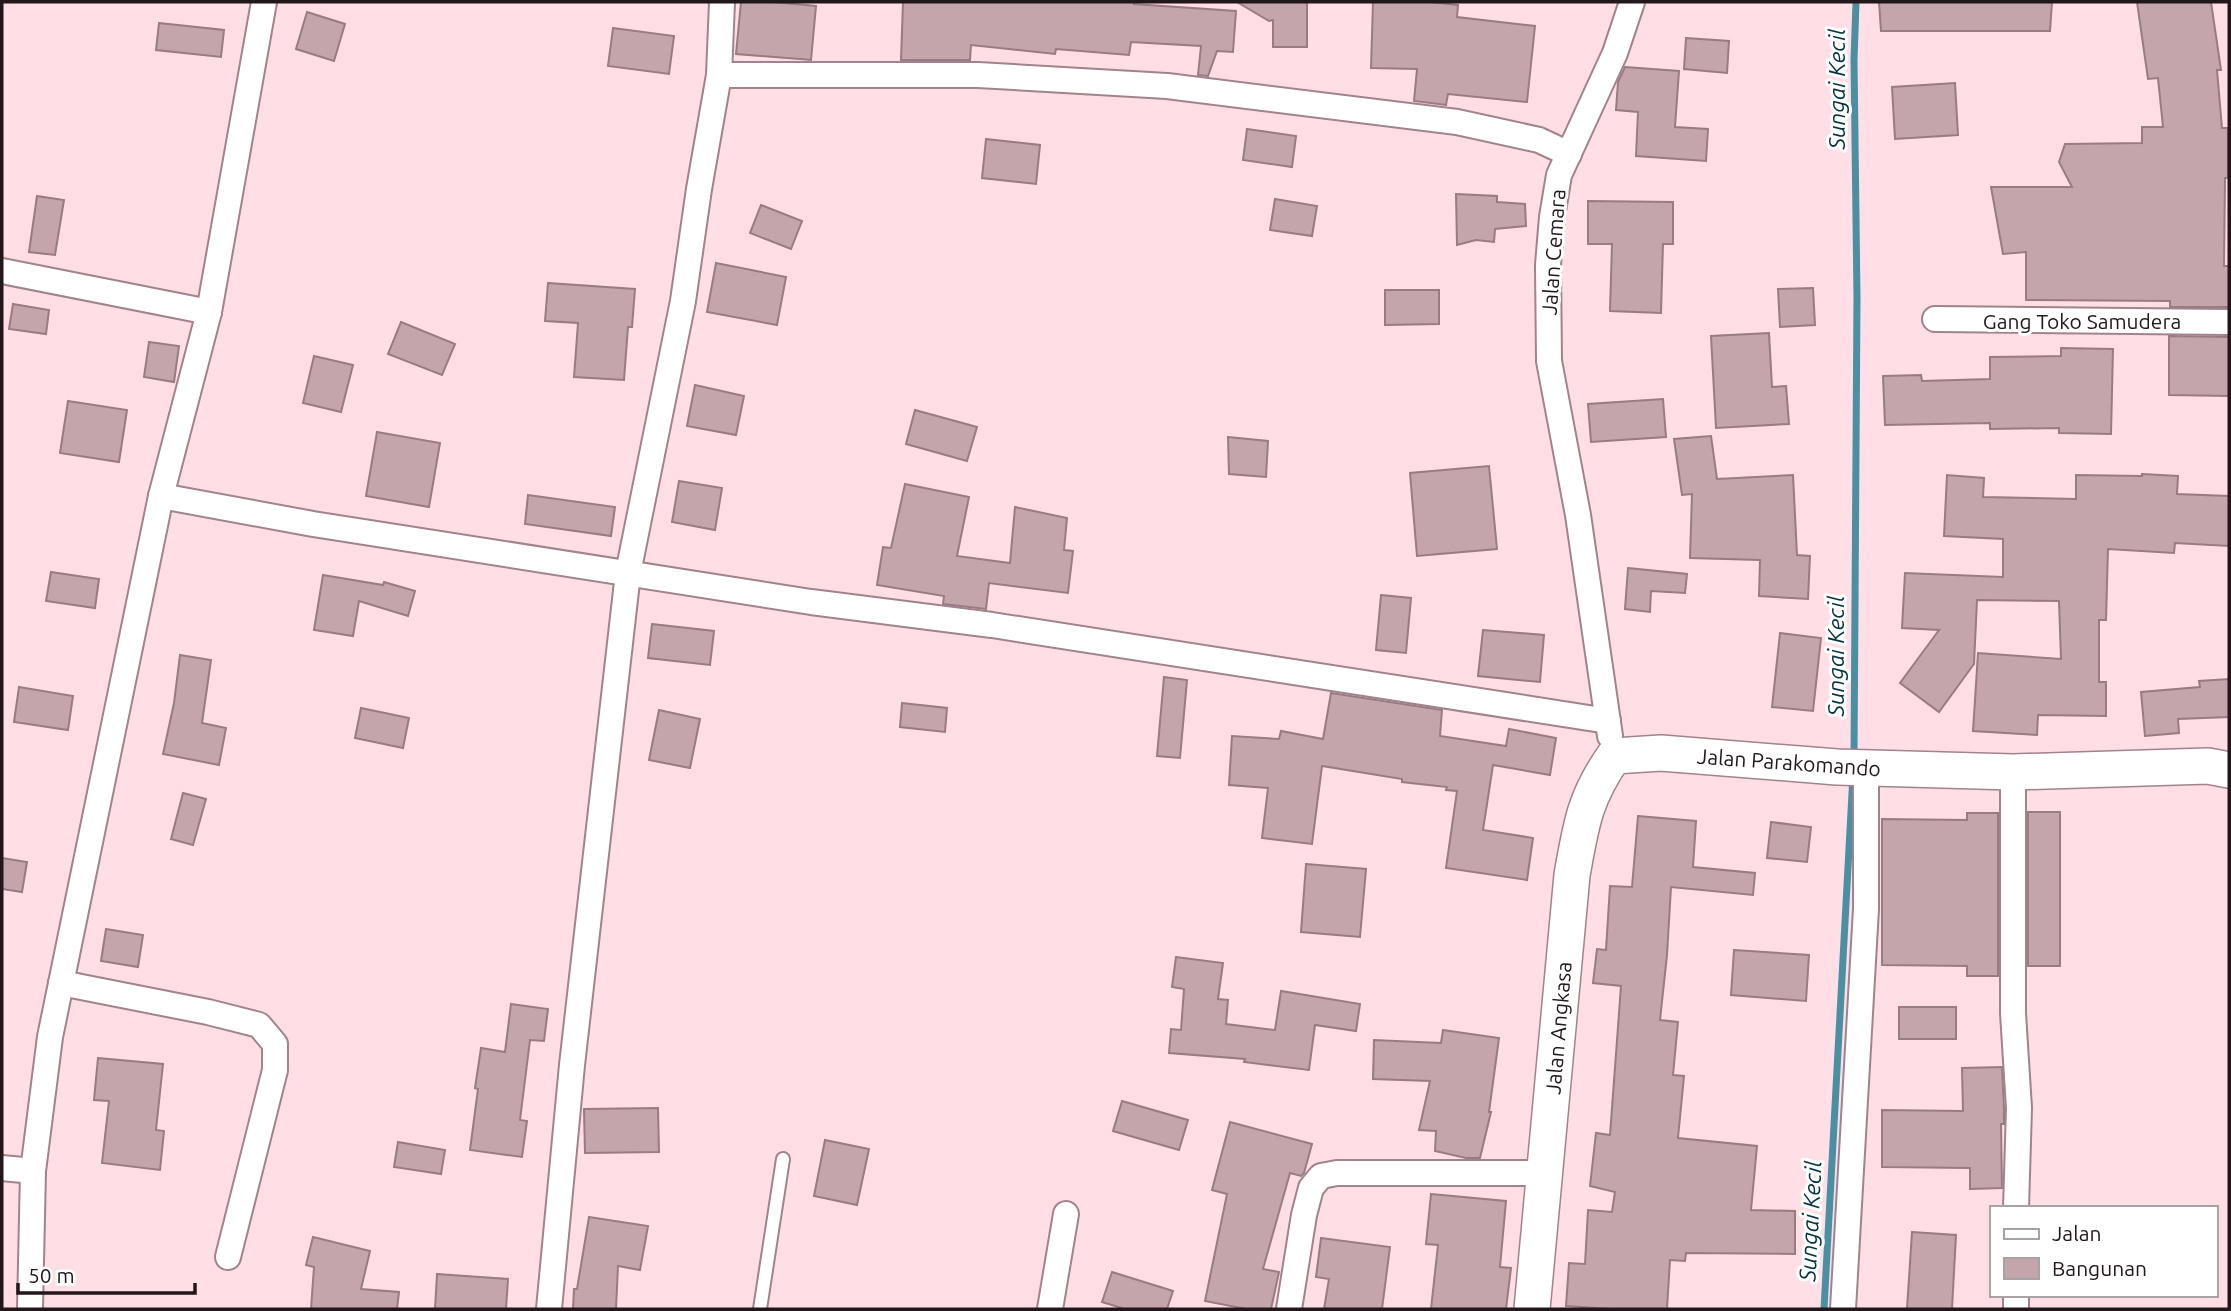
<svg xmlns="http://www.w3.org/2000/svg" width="2231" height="1311" viewBox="0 0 2231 1311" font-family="Ubuntu,sans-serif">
  <rect width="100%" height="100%" fill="#ffdee5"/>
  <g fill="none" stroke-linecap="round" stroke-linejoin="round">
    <g stroke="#4890a3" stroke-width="7">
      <polyline points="1854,756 1857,298 1854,60 1856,2"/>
      <polyline points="1824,1309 1853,775"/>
    </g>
  </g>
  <g fill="#c4a5ac" stroke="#997b82" stroke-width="2">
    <polygon points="741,2 773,2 816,6 811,60 736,54"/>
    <polygon points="903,2 1134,2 1134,4 1236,11 1233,52 1217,51 1208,76 1198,75 1201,46 1131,42 1129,55 1056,49 1055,54 971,45 970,60 901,60"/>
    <polygon points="1237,2 1307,2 1307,47 1273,47 1273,20 1269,21"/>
    <polygon points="1373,2 1430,2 1458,5 1457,17 1535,26 1527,102 1448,94 1446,105 1414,101 1417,69 1371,68"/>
    <polygon points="1879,2 2052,2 2050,31 1881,31"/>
    <polygon points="2137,2 2211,2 2221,70 2217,70 2222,128 2228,128 2228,178 2225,178 2224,266 2229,266 2229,307 2170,307 2170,301 2026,300 2026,252 2003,254 1991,187 2072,187 2059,162 2065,144 2142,143 2142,127 2163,127 2158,78 2148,79"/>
    <polygon points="307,12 345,24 334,61 296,49"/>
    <polygon points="159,23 224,30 221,57 156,50"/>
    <polygon points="613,28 674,36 669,74 608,66"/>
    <polygon points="1686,38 1729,41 1727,73 1684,69"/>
    <polygon points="1625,67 1679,71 1675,127 1708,129 1706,161 1636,156 1638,112 1616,110 1618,82"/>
    <polygon points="1955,83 1958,135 1895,139 1892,87"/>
    <polygon points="1247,129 1296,136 1292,167 1243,160"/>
    <polygon points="986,139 1040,145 1036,184 982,178"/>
    <polygon points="1456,194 1497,196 1497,202 1525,204 1526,226 1495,229 1494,242 1476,240 1457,245"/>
    <polygon points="37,196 64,200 55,255 29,252"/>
    <polygon points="1275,199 1317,206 1312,236 1270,230"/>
    <polygon points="1588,201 1673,202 1673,244 1663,244 1661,313 1610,311 1612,244 1588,244"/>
    <polygon points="761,205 802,221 791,249 750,233"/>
    <polygon points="716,263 786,277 777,325 707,312"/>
    <polygon points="548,283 635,289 632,327 628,327 624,380 574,377 578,323 545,321"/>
    <polygon points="1813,288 1815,325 1780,327 1778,289"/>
    <polygon points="1385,290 1439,290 1439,324 1385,325"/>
    <polygon points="13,304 49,310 46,334 9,329"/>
    <polygon points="401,322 455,344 442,375 388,354"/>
    <polygon points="1769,333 1772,387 1786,386 1789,424 1716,428 1711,336"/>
    <polygon points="2169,336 2229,337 2229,396 2169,395"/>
    <polygon points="149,342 179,346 174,382 144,377"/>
    <polygon points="2061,348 2113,349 2111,434 2059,433 2059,428 1990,429 1990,423 1885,425 1883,376 1921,375 1922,381 1990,379 1990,357 2061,356"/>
    <polygon points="314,356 353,365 341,412 303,403"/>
    <polygon points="695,385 744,396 736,435 687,426"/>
    <polygon points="1663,399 1666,437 1591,442 1588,404"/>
    <polygon points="68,401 127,410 119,462 60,453"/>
    <polygon points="915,410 977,427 967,461 906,444"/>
    <polygon points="377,432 440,443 429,507 366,496"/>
    <polygon points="1711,436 1717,479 1793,475 1797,555 1810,556 1808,599 1759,596 1760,560 1690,558 1692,494 1682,495 1674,439"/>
    <polygon points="1228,437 1268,441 1266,477 1229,474"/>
    <polygon points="1489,466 1497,549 1417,556 1410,473"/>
    <polygon points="2142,474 2178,476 2177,494 2229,496 2229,546 2175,543 2174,553 2108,549 2106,620 2099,620 2099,682 2106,682 2106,716 2038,715 2037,735 1973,731 1978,653 2061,659 2059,601 1977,600 1974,664 1939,712 1900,683 1939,630 1902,628 1905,573 2003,577 2003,539 1944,536 1947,475 1984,478 1983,497 2076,499 2076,475 2142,476"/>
    <polygon points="679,481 722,488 715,530 672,522"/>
    <polygon points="905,484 969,497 957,556 1010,563 1015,507 1067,518 1064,550 1073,551 1068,593 989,583 986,609 943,604 944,596 877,585 883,547 891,548"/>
    <polygon points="528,495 615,507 611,536 525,524"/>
    <polygon points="1628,568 1687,574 1685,593 1651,591 1650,612 1625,609"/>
    <polygon points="51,572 99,579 95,608 46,601"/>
    <polygon points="323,575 383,585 384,582 415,591 408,616 359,601 353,636 314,630"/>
    <polygon points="1381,595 1411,598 1406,653 1376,650"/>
    <polygon points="652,624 714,631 710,665 648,658"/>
    <polygon points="1483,630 1544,635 1540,682 1478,676"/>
    <polygon points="1780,633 1821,638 1813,711 1772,707"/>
    <polygon points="180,655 211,660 202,723 226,728 219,765 163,754 174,703"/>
    <polygon points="1164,677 1187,680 1180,758 1157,756"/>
    <polygon points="2229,679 2229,717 2178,719 2179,733 2145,736 2141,692 2200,687 2199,681"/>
    <polygon points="19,687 73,696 68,730 14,722"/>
    <polygon points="1331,693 1442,710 1440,736 1506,746 1509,729 1556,738 1550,775 1493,765 1483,830 1533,838 1527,880 1446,868 1457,791 1446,790 1447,787 1402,782 1402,779 1322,766 1312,844 1262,838 1268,788 1229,785 1232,736 1279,739 1281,731 1323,739"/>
    <polygon points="902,703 947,708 945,732 900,727"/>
    <polygon points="361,708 409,718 403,748 355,738"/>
    <polygon points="659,710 700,719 690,768 649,760"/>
    <polygon points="183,793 206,799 193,845 171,839"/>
    <rect x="2028" y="812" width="32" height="154"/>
    <polygon points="1967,813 1998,813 1998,976 1967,976 1967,966 1882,965 1882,819 1967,820"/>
    <polygon points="1638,816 1696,821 1693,867 1755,873 1753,895 1671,887 1667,955 1660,1020 1678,1022 1673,1075 1684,1076 1678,1138 1757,1146 1751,1210 1795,1211 1795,1254 1686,1253 1685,1261 1670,1260 1667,1309 1611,1309 1566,1306 1569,1263 1585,1264 1588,1210 1612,1212 1615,1192 1590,1186 1596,1133 1610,1135 1621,986 1593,983 1597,949 1606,950 1610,886 1632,887"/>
    <polygon points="1771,822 1811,827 1807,862 1767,858"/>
    <polygon points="2,858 27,862 22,892 2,889"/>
    <polygon points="1306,864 1366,869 1360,937 1301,932"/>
    <polygon points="106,929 143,935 138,967 101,961"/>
    <polygon points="1734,950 1809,955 1806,1001 1731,995"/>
    <polygon points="1176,957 1223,963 1218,999 1228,1000 1226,1024 1275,1030 1281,991 1360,1004 1356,1031 1315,1025 1309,1070 1244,1062 1245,1059 1169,1053 1171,1029 1181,1030 1184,989 1172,987"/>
    <polygon points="511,1004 548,1009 544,1041 530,1040 520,1120 527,1121 522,1157 470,1150 478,1089 475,1088 481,1048 505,1052"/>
    <rect x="1899" y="1007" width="57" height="32"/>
    <polygon points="1443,1030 1499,1038 1489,1112 1491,1112 1480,1158 1466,1158 1435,1151 1436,1131 1419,1130 1430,1081 1373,1079 1374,1040 1441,1043"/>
    <polygon points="98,1058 163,1064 156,1130 164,1131 160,1170 102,1163 109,1101 94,1100"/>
    <polygon points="2002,1067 2004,1108 2004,1124 2001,1124 2002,1188 1970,1189 1970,1168 1882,1167 1882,1110 1963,1111 1962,1068"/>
    <polygon points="1122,1101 1188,1120 1179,1150 1113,1131"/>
    <polygon points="658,1108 659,1152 585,1153 584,1109"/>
    <polygon points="1230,1122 1312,1144 1304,1173 1301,1176 1290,1173 1263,1269 1279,1272 1271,1309 1246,1309 1205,1301 1227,1194 1212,1190"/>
    <polygon points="825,1140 869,1149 857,1205 814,1196"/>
    <polygon points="398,1142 445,1150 441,1174 394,1167"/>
    <polygon points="1431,1194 1506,1201 1500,1267 1511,1268 1506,1309 1431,1309 1438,1245 1426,1244"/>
    <polygon points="589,1217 648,1226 640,1270 618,1266 616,1309 573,1309 574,1289 577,1289"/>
    <polygon points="1912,1232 1956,1235 1952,1309 1907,1309"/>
    <polygon points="313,1237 370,1251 361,1289 399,1292 397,1309 311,1309 314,1267 306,1265"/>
    <polygon points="1321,1238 1390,1247 1382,1309 1324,1309 1329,1279 1316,1277"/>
    <polygon points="1112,1272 1173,1291 1167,1309 1125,1309 1102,1302"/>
    <polygon points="437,1274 508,1279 506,1309 435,1309"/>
  </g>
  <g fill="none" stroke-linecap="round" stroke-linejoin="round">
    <g stroke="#a1838b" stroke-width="16">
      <polyline id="lane" points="760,1309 783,1159"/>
    </g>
    <g stroke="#a1838b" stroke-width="28">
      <g id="street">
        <polyline points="719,75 978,75 1167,86 1457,122 1539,140 1569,154"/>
        <polyline points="2,271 209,312"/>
        <polyline points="1935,319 2229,322"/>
        <polyline points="161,496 313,524 811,602 992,625 1608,721"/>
        <polyline points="1610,736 1578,515 1549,361 1548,265 1552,217 1559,175 1615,53 1632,2"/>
        <polyline points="2013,772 2013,1013 2019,1108 2016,1208"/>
        <polyline points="61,983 208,1012 259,1025 275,1044 275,1070 228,1257"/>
        <polyline points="2,1168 33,1171"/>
        <polyline points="2016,1295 2016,1309"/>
        <polyline points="30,1309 33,1171 50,1037 161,496 209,312 264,2"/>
        <polyline points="549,1309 572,1065 628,573 683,301 699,189 719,75 722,2"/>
        <polyline points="1050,1309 1066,1214"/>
        <polyline points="1289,1309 1304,1215 1311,1188 1321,1176 1337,1173 1544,1173"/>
        <polyline points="1843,1309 1866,909 1866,768"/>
      </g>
    </g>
    <g stroke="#a1838b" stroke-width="38">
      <path id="secondary" d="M 1532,1309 L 1572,875 C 1581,825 1584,799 1614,756 L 1661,753 L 1837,767 L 2013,772 L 2208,766 L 2229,770"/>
    </g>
    <use href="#lane" stroke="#fff" stroke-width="12"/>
    <use href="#street" stroke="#fff" stroke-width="24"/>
    <use href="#secondary" stroke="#fff" stroke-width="35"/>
  </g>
  <g text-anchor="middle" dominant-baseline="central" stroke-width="6" stroke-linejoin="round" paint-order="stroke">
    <g font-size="21" fill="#22171a" stroke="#fff">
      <text transform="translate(1553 252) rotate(-86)">Jalan Cemara</text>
      <text x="2082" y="321">Gang Toko Samudera</text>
      <text transform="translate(1789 762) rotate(4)">Jalan Parakomando</text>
      <text transform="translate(1558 1028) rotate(-85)">Jalan Angkasa</text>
    </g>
    <g font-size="23" font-style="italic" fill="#00343f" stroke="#fff">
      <text transform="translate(1836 89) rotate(-90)">Sungai Kecil</text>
      <text transform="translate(1835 656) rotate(-90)">Sungai Kecil</text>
      <text transform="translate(1810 1221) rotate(-87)">Sungai Kecil</text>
    </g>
  </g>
  <rect width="2231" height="1311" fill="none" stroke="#22171a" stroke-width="7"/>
  <rect x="1990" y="1206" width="228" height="91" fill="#ffffff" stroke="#a7a2a3" stroke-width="2"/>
  <rect x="2004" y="1229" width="35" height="10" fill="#ffffff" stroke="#a7a2a3" stroke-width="2"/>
  <text x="2052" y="1241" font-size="21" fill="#22171a">Jalan</text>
  <rect x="2004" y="1258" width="35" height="21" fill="#c4a5ac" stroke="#a7a2a3" stroke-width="2"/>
  <text x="2052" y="1276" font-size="21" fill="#22171a">Bangunan</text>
  <path d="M18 1283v10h177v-10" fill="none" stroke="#22171a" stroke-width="3.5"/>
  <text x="28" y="1283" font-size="21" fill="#22171a" stroke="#ffffff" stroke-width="5" paint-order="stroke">50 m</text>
</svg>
